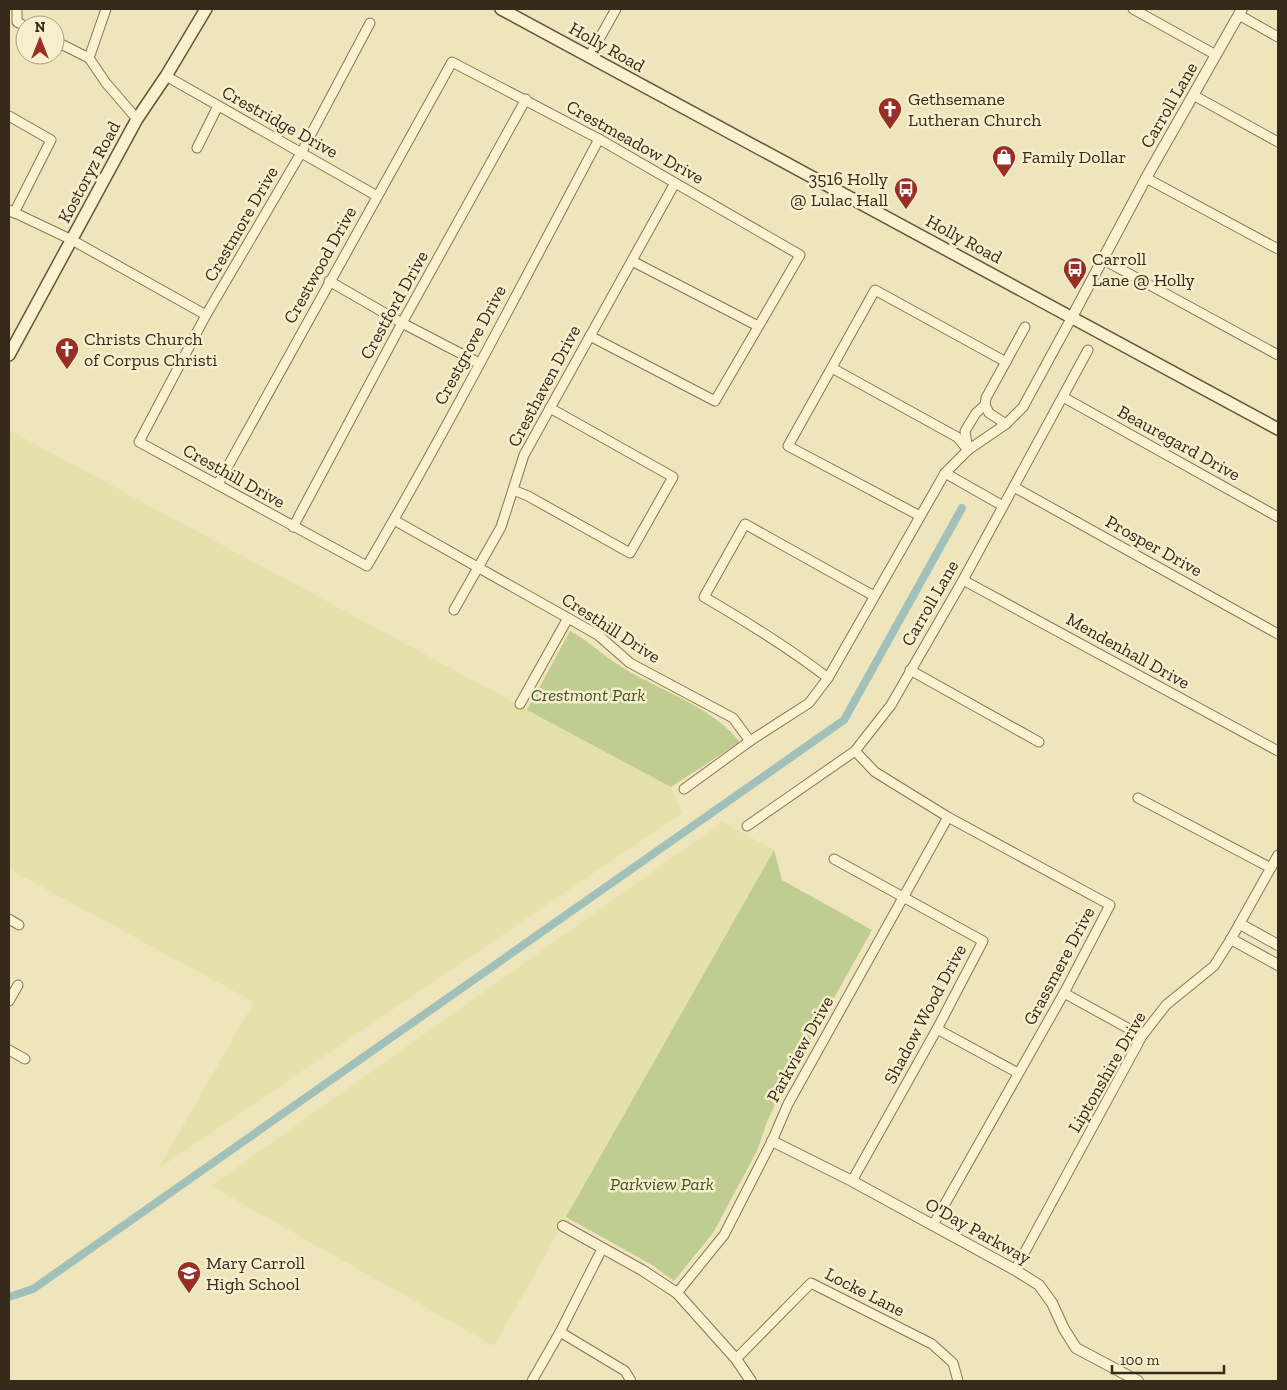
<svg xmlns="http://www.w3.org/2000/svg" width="1287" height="1390" viewBox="0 0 1287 1390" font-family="'Zilla Slab',serif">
  <rect width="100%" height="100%" fill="#efe5bd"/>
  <g fill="#e5e1aa">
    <polygon points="9,430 671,787 682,813 158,1169 254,1002 9,869"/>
    <polygon points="722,822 774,850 494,1346 211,1186"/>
  </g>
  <g fill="#c0cd91">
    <path d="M 570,631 C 586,639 599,652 614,662 C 655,690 708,703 740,742 L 671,787 L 527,710 Z"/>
    <polygon points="774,850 782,880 872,930 777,1100 767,1122 757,1151 713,1233 674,1281 652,1265 566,1217"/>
  </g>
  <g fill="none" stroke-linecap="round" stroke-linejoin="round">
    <polyline stroke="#a1c0ba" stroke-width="8" points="9,1297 33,1289 844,720 962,508"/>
    <g stroke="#877556" stroke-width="11">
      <g id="minor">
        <polyline points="17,9 17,22 25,26"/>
        <polyline points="1133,9 1216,55"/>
        <polyline points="1239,15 1278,37"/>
        <path d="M 370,23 L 301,153 L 206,315 L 139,442 L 367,566 C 449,426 523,282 599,139"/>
        <polyline points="55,41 89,58 106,83 137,119"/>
        <polyline points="589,57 616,9"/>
        <polyline points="89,58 106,9"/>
        <polyline points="166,76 377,196"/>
        <polyline points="1193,95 1278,142"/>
        <polyline points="9,116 51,140 14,213"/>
        <polyline points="197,148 218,106"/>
        <polyline points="1146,178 1278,249"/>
        <polyline points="9,210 72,240 206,315"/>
        <polyline points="1102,259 1278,355"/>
        <polyline points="632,261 758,326"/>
        <polyline points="329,281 402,323 479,363"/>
        <polyline points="832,368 957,437 968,450"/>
        <polyline points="1063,397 1278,517"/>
        <polyline points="1006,424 989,413 985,405 986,398 1025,327"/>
        <polyline points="968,450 965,431 976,413 985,405"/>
        <polyline points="945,473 1003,506"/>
        <polyline points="218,484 452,62 599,139 800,255 715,401 590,336"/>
        <polyline points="1014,487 1278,634"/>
        <polyline points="513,490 528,496 630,553 673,477 550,408"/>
        <polyline points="920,516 788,446 875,290 1006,362"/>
        <polyline points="394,520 598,635 630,663 733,718 750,741"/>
        <polyline points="293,527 402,323 526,99"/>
        <polyline points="963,580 1278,751"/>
        <polyline points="454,610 501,527 524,455 675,183"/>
        <polyline points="910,670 1039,742"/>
        <path d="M 828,678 C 788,647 747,622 704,597 L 745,524 L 874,596"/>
        <polyline points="520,704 568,618"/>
        <polyline points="855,751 875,772 948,817 1110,905 1064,993 933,1225"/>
        <polyline points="684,789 750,741 809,703 828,678 945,473 968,450 1006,424 1023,407 1072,317"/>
        <polyline points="1138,798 1271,868"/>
        <polyline points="747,826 855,751 891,705 963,580 1088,350"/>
        <polyline points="834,859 983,941 937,1029 852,1181"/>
        <polyline points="9,919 19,925"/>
        <polyline points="1064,993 1142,1036"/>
        <polyline points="9,1001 18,985"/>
        <polyline points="937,1029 1018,1073"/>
        <polyline points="9,1050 25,1059"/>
        <polyline points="1015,1270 1142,1036 1166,1005 1214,966 1231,939 1278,855"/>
        <polyline points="677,1293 724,1235 772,1141 788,1104 948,817"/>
        <polyline points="560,1332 625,1371 631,1381"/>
        <polyline points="736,1359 811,1283 932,1344 953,1363 958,1381"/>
        <polyline points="532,1381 560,1332 602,1249"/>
      </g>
    </g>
    <g stroke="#877556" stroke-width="12">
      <g id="tertiary">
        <polyline points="1072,317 1146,178 1242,9"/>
        <polyline points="1240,924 1278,945"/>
        <polyline points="1231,939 1278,965"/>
        <polyline points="772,1141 852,1181 1015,1270 1039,1285 1052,1303 1064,1329 1076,1348 1138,1381"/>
        <polyline points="563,1226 642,1270 677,1293 736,1359 751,1381"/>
      </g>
    </g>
    <g stroke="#685539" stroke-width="14">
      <g id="secondary">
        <polyline points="501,9 1278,429"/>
        <polyline points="9,355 137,119 166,76 206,9"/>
      </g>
    </g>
    <use href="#minor" stroke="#faf1d0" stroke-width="9"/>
    <use href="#tertiary" stroke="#faf1d0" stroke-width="10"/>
    <use href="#secondary" stroke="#faf1d0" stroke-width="11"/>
  </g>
  <defs>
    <g id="church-pin" transform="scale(1.25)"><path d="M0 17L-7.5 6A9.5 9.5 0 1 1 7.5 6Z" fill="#982e24" stroke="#f6eecc"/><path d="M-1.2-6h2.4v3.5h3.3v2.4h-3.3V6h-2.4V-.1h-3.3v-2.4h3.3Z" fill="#fff"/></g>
    <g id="shop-pin" transform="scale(1.25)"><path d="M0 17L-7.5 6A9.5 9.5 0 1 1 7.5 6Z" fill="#982e24" stroke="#f6eecc"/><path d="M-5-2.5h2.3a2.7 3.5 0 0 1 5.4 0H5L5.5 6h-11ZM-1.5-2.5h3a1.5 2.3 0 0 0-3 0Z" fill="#fff"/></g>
    <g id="bus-pin" transform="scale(1.25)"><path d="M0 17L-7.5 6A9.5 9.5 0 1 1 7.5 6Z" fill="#982e24" stroke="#f6eecc"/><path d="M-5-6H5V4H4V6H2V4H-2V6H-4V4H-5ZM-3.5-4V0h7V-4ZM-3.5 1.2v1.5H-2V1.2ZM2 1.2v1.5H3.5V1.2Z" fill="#fff"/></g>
    <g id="school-pin" transform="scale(1.25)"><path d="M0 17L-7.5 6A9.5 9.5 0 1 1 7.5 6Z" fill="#982e24" stroke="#f6eecc"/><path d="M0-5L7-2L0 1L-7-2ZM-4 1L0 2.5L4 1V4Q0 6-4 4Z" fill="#fff"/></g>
  </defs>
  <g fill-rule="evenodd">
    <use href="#church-pin" x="890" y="109"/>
    <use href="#shop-pin" x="1004" y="157"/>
    <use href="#bus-pin" x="906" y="189"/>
    <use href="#bus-pin" x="1075" y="269"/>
    <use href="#church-pin" x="67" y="349"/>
    <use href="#school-pin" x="189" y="1273"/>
  </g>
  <g text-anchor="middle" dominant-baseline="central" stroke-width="5" stroke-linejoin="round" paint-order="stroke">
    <g font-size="18" fill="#362a1b" stroke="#f6eecc">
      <text transform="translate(607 47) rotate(29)">Holly Road</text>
      <text transform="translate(1169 105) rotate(-60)">Carroll Lane</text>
      <text transform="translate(280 122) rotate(29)">Crestridge Drive</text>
      <text transform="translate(635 142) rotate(29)">Crestmeadow Drive</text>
      <text transform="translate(89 172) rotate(-62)">Kostoryz Road</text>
      <text transform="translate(241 224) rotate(-60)">Crestmore Drive</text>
      <text transform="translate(964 239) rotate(28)">Holly Road</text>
      <text transform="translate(320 265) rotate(-61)">Crestwood Drive</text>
      <text transform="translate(394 305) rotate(-61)">Crestford Drive</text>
      <text transform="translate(470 345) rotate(-62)">Crestgrove Drive</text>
      <text transform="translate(544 386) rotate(-62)">Cresthaven Drive</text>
      <text transform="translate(1179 443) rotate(29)">Beauregard Drive</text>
      <text transform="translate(234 476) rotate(29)">Cresthill Drive</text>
      <text transform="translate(1154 546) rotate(29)">Prosper Drive</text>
      <text transform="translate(930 603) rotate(-60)">Carroll Lane</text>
      <text transform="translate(611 628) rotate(33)">Cresthill Drive</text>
      <text transform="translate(1128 651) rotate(29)">Mendenhall Drive</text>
      <text transform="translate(1059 966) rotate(-62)">Grassmere Drive</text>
      <text transform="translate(925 1014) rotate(-62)">Shadow Wood Drive</text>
      <text transform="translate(800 1049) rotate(-61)">Parkview Drive</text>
      <text transform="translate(1107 1072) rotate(-60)">Liptonshire Drive</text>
      <text transform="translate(978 1231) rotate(29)">O'Day Parkway</text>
      <text transform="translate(865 1292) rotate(27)">Locke Lane</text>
    </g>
    <g font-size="18" fill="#362a1b" stroke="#f6eecc" text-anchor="start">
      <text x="908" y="99">Gethsemane<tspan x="908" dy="21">Lutheran Church</tspan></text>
      <text x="1022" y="157">Family Dollar</text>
      <text x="888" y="179" text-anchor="end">3516 Holly<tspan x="888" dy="21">@ Lulac Hall</tspan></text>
      <text x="1092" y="259">Carroll<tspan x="1092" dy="21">Lane @ Holly</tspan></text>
      <text x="84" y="339">Christs Church<tspan x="84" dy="21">of Corpus Christi</tspan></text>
      <text x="206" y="1263">Mary Carroll<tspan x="206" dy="21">High School</tspan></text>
    </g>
    <g font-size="18" font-style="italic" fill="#415321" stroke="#f6eecc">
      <text x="588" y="695">Crestmont Park</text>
      <text x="662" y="1184">Parkview Park</text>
    </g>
  </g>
  <rect width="1287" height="1390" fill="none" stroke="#362a1b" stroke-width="20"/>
  <g transform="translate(40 40)"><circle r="24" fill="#f6eecc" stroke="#a9a085"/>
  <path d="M0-4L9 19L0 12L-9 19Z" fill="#982e24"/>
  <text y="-8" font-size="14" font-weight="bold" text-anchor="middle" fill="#362a1b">N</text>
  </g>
  <path d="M1112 1365v8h112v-8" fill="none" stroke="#362a1b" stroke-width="2.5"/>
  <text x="1120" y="1365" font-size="15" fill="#362a1b" stroke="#f6eecc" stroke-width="4" paint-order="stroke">100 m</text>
</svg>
